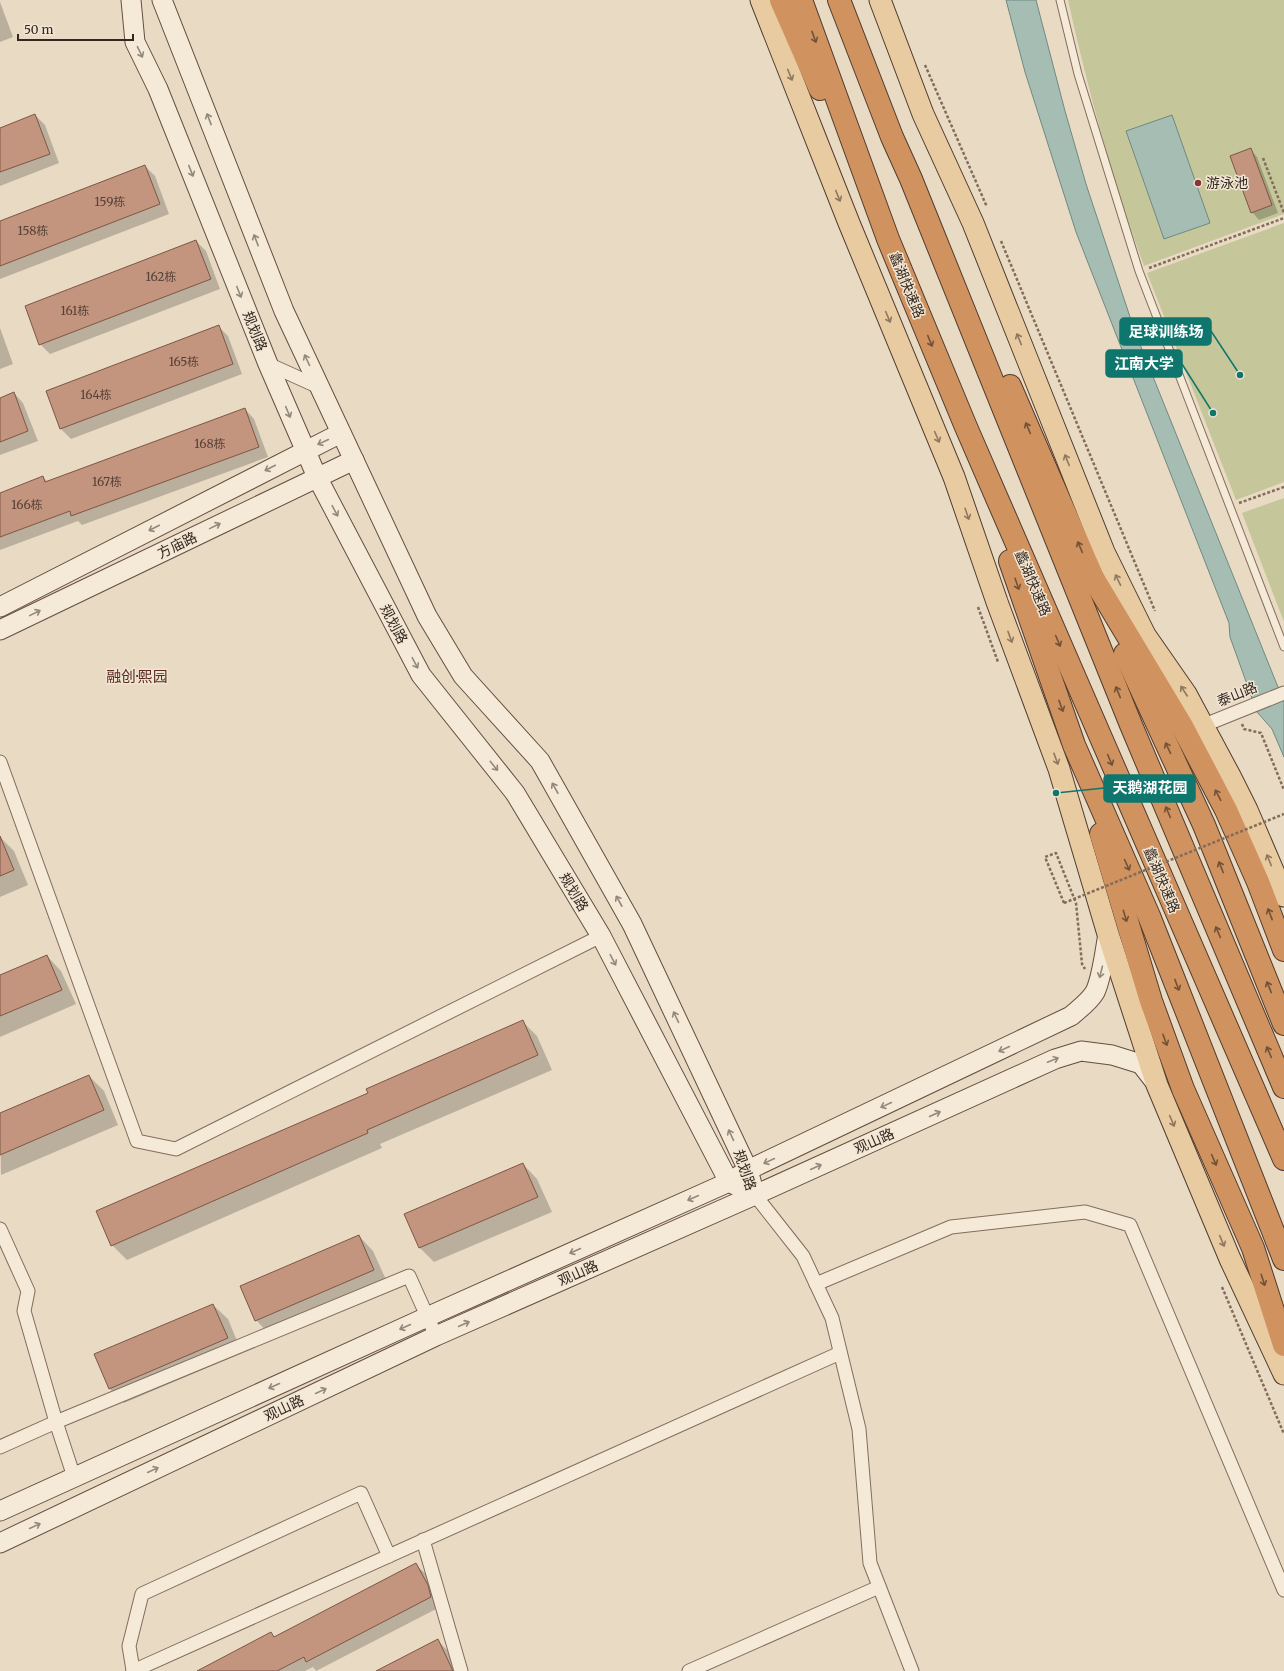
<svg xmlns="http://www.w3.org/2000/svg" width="1284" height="1671" viewBox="0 0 1284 1671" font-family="Merriweather,'Noto Sans SC',serif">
  <rect width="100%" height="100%" fill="#e9dac4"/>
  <g fill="#c5c69a">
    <path d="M 1068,0 L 1284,0 L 1284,214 L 1144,266 C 1112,180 1088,90 1068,0 Z"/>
    <polygon points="1284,223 1284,482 1236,500 1147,273"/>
    <polygon points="1284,498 1284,622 1242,513"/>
  </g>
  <g fill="#a6bdb4" stroke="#6e8a80">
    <polygon points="1006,0 1036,0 1065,111 1086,184 1135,332 1284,702 1284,757 1272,729 1257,712 1230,637 1229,623 1076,232 1025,72"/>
    <polygon points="1172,115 1210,223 1164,239 1126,131"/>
  </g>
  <g fill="#0003">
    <polygon points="0,2 13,37 0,42"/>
    <polygon points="35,115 45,125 59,163 0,186 0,129"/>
    <polygon points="1250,149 1257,157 1278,213 1259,220 1252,212"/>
    <polygon points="145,166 155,176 169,214 0,279 0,223"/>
    <polygon points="196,241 206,251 220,289 50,354 40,344"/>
    <polygon points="218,326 228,336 242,374 71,439 61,429 47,391"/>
    <polygon points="0,328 13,364 0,369"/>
    <polygon points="14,393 23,403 38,441 0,455 0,399"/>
    <polygon points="245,409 254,419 268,457 82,525 78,521 0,550 0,494 43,477 48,482"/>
    <polygon points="0,837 14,851 28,885 0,897"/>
    <polygon points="47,956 61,971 76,1004 0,1037 0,976"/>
    <polygon points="523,1022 537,1036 552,1070 380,1144 382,1148 127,1260 112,1245 369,1093"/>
    <polygon points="89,1076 104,1091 118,1125 1,1175 0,1114"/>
    <polygon points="523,1164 537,1179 552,1212 434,1262 420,1248 405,1214"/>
    <polygon points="359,1236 373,1251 388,1284 270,1335 256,1320"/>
    <polygon points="213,1305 228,1319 242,1353 124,1403 110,1389"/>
    <polygon points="416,1565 426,1574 437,1596 440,1607 316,1671 313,1667 305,1671 199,1671 271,1634 275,1638"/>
    <polygon points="437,1640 447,1650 458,1671 378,1671"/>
  </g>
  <g fill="#c3947e" stroke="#7e5645">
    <polygon points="35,114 50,154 0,172 0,128"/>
    <polygon points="1251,148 1272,205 1251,213 1230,156"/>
    <polygon points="145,165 160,204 0,266 0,221"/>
    <polygon points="196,240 211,279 39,345 25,306"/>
    <polygon points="219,325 233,364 60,429 46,391"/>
    <polygon points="14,392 28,431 0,442 0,398"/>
    <polygon points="245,408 259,447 71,516 70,511 0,537 0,493 43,476 45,482"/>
    <polygon points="0,836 14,870 0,876"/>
    <polygon points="47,955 62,990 0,1016 0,975"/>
    <polygon points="523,1020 538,1055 367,1130 368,1133 111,1246 96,1211 368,1093 366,1089"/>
    <polygon points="89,1075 104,1110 0,1155 0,1113"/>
    <polygon points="523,1163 538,1197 419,1248 404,1214"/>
    <polygon points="359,1235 374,1270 255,1321 240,1286"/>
    <polygon points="213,1304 228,1338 109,1389 94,1354"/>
    <polygon points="416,1563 428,1585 431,1597 306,1662 304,1657 277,1671 197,1671 271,1632 274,1637"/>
    <polygon points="438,1639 453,1671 376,1671"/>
  </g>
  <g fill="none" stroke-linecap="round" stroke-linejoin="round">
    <g stroke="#826d5d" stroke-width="9">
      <polyline id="lane" points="1060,0 1078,74 1139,271 1284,647"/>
    </g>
    <g stroke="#826d5d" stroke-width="15">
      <g id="street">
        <polyline points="268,364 319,387"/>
        <polyline points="1202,726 1284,693"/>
        <polyline points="0,762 137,1141 176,1149 601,936"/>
        <polyline points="755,1195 803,1256 832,1318 859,1429 870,1563 912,1671"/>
        <polyline points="0,1229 28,1291 24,1311 56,1422 74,1477"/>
        <polyline points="816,1284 951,1227 1085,1212 1130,1225 1284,1590"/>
        <polyline points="0,1447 56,1422 409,1276 436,1336"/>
        <polyline points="423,1540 461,1671"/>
        <polyline points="133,1670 129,1646 142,1594 361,1493 389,1556"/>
        <polyline points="133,1671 840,1353"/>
        <polyline points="689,1671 879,1587"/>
      </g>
    </g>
    <g stroke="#644e40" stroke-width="21">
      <g id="secondary">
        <polyline points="131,0 135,42 158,89 268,364 317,477 421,675 515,793 601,936 729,1182 755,1195"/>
        <polyline points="162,0 284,311 427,616 463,676 540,761 632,924 748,1170 755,1195"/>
        <polyline points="0,607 341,433"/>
        <polyline points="0,630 354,460"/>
        <path d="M 0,1511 L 427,1317 L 729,1182 L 748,1170 L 1071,1016 C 1079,1009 1089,1002 1095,992 C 1102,978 1105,950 1108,934"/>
        <polyline points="0,1543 436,1336 755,1195 1055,1059 1081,1051 1112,1055 1141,1064 1155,1082"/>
      </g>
    </g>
    <g stroke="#503c30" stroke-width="23">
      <g id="primary">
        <polyline points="761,0 849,223 954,477 997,602 1059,769 1108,934 1157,1085 1230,1259 1284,1374"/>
        <polyline points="880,0 923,114 973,223 1104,552 1145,635 1186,694 1230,776 1247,810 1284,896"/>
      </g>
    </g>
    <g stroke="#503c30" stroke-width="24">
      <g id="highway">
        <polyline points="781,0 820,89"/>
        <polyline points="801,0 888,239 966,427 1284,1159"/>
        <polyline points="839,0 892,137 911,179 1131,725 1284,1087"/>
        <polyline points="1010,386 1093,578 1183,728 1226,810 1258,882 1284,950"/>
        <polyline points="1010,561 1074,745 1149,916 1284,1259"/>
        <polyline points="1125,654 1204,825 1284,1024"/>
        <polyline points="1101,834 1151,1001 1183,1089 1253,1248 1284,1345"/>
      </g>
    </g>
    <g stroke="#826d5d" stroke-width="2.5" stroke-dasharray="3 2" stroke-linecap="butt">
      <polyline points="925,65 987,207"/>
      <polyline points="1263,158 1284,213"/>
      <polyline points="1001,241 1155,611"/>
      <polyline points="1149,268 1284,218"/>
      <polyline points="1239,503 1284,487"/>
      <polyline points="978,607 998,662"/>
      <polyline points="1242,724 1244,729 1261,733 1284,790"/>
      <polyline points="1064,903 1045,857 1056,853 1076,903 1082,964 1085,969"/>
      <polyline points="1222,1287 1284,1434"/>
    </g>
    <use href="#lane" stroke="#f5e9d7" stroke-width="7"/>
    <use href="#street" stroke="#f5e9d7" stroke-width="13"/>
    <use href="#secondary" stroke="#f5e9d7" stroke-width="19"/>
    <use href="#primary" stroke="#e8cba0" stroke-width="21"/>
    <use href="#highway" stroke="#d0925e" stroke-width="22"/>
    <polyline stroke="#826d5d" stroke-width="2.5" stroke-dasharray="3 2" stroke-linecap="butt" points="1064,903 1284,814"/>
  </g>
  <defs><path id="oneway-shaft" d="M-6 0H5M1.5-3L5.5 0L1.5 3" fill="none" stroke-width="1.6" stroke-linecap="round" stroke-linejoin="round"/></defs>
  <g stroke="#725238">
    <use href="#oneway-shaft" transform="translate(814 37) rotate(70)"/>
    <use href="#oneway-shaft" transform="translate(930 341) rotate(68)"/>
    <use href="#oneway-shaft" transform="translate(1028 428) rotate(-113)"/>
    <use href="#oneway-shaft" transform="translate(1080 547) rotate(-113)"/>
    <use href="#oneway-shaft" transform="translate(1017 584) rotate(71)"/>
    <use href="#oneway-shaft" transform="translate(1058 641) rotate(67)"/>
    <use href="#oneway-shaft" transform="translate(1118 692) rotate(-112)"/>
    <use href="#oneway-shaft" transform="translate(1061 706) rotate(70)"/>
    <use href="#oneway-shaft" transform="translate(1168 748) rotate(-115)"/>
    <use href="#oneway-shaft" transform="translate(1110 760) rotate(67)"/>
    <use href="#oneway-shaft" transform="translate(1218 795) rotate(-118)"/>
    <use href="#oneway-shaft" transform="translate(1168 812) rotate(-113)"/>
    <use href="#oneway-shaft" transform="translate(1127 865) rotate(66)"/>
    <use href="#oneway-shaft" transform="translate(1221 867) rotate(-112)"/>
    <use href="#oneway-shaft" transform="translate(1270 914) rotate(-111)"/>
    <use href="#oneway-shaft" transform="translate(1125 916) rotate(73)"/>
    <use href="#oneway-shaft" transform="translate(1218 932) rotate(-113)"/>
    <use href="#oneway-shaft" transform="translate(1177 985) rotate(69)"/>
    <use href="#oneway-shaft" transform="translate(1269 987) rotate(-112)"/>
    <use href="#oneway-shaft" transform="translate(1165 1040) rotate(70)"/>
    <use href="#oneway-shaft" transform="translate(1269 1052) rotate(-113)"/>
    <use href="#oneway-shaft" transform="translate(1214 1160) rotate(66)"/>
    <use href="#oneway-shaft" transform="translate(1263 1280) rotate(72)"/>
  </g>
  <g stroke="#94887b">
    <use href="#oneway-shaft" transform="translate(140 52) rotate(64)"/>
    <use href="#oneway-shaft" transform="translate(209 119) rotate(-111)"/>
    <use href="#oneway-shaft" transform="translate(191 171) rotate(68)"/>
    <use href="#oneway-shaft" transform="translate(256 240) rotate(-111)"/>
    <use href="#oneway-shaft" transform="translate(239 292) rotate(68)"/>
    <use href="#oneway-shaft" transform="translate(307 360) rotate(-115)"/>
    <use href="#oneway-shaft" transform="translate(288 412) rotate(67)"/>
    <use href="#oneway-shaft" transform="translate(323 442) rotate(155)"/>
    <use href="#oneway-shaft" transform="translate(270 468) rotate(153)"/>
    <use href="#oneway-shaft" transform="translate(335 511) rotate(62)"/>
    <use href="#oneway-shaft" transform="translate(215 526) rotate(-26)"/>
    <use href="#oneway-shaft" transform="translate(154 528) rotate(153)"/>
    <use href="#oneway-shaft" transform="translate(35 613) rotate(-26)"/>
    <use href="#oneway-shaft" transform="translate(415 663) rotate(62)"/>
    <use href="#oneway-shaft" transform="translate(494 766) rotate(51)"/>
    <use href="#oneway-shaft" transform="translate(555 788) rotate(-119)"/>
    <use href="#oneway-shaft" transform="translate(619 901) rotate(-119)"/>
    <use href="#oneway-shaft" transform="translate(613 960) rotate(62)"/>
    <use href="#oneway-shaft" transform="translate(1101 972) rotate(104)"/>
    <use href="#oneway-shaft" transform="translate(676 1017) rotate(-115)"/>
    <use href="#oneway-shaft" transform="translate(1004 1049) rotate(155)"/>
    <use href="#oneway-shaft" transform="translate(1053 1060) rotate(-22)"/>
    <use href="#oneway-shaft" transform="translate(886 1105) rotate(155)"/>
    <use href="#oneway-shaft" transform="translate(935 1114) rotate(-24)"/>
    <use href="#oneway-shaft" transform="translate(731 1135) rotate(-115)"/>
    <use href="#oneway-shaft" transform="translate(769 1161) rotate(155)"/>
    <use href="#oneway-shaft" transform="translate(816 1167) rotate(-24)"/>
    <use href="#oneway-shaft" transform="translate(693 1198) rotate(156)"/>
    <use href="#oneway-shaft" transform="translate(575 1251) rotate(156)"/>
    <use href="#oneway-shaft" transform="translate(464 1324) rotate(-24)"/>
    <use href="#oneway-shaft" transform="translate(405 1327) rotate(156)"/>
    <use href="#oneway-shaft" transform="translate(274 1386) rotate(156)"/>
    <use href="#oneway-shaft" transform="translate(321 1391) rotate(-25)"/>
    <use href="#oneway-shaft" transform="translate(153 1470) rotate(-25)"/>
    <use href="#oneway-shaft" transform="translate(35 1526) rotate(-25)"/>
  </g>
  <g stroke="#8e7960">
    <use href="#oneway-shaft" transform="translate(790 75) rotate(68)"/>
    <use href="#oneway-shaft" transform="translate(838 196) rotate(68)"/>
    <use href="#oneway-shaft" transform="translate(888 317) rotate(67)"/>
    <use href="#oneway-shaft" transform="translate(1019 339) rotate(-112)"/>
    <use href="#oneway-shaft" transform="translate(937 437) rotate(67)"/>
    <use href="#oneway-shaft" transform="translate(1067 460) rotate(-112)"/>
    <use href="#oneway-shaft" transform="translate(967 514) rotate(71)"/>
    <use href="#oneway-shaft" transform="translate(1118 580) rotate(-116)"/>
    <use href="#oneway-shaft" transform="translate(1010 637) rotate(70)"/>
    <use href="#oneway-shaft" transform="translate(1184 691) rotate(-123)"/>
    <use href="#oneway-shaft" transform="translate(1056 759) rotate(70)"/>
    <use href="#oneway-shaft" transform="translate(1269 860) rotate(-112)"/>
    <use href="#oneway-shaft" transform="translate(1172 1121) rotate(67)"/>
    <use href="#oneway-shaft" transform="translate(1222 1241) rotate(67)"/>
  </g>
  <circle fill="#8a333c" stroke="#f1e6d3" stroke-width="1.5" cx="1198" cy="183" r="4"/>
  <g text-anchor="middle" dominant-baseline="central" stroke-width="3" stroke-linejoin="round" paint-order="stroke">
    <g font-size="12" fill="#574237">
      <text x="110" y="201">159栋</text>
      <text x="33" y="230">158栋</text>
      <text x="161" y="276">162栋</text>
      <text x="75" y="310">161栋</text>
      <text x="184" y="361">165栋</text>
      <text x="96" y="394">164栋</text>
      <text x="210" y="443">168栋</text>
      <text x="107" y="481">167栋</text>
      <text x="27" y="504">166栋</text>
    </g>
    <g font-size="14" fill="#33271f" stroke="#f1e6d3" text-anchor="start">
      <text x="1206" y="183">游泳池</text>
    </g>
    <g font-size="14" fill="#33271f" stroke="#f1e6d3">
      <text transform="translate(907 285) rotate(68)">蠡湖快速路</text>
      <text transform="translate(255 331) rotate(68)">规划路</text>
      <text transform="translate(177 545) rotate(-26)">方庙路</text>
      <text transform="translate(1033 583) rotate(67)">蠡湖快速路</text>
      <text transform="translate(394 624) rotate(62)">规划路</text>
      <text transform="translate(1237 694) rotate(-22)">泰山路</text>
      <text transform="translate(1162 880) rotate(67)">蠡湖快速路</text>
      <text transform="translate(574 892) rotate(59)">规划路</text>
      <text transform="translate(874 1141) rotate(-24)">观山路</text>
      <text transform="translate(745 1170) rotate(71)">规划路</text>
      <text transform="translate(578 1273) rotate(-24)">观山路</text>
      <text transform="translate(284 1408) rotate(-25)">观山路</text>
    </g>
    <g font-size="15" fill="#5b2923" stroke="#f1e6d3">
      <text x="137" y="676">融创·熙园</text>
    </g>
  </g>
  <path fill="none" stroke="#0f766e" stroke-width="1.5" d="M1240 375L1211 331M1213 413L1182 364M1056 793L1104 788"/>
  <g fill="#0f766e" stroke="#f1e6d3" stroke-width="1.5">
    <circle cx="1240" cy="375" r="4"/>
    <circle cx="1213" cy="413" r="4"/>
    <circle cx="1056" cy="793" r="4"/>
  </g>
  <g fill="#0f766e" stroke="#0f766e" stroke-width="1.5">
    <rect x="1120" y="318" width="91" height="27" rx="4"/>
    <rect x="1106" y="350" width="76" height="27" rx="4"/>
    <rect x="1104" y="775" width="91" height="27" rx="4"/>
  </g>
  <g font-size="15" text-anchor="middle" font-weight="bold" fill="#fff">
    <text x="1166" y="337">足球训练场</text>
    <text x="1144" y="369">江南大学</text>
    <text x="1150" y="793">天鹅湖花园</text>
  </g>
  <path d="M18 34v6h115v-6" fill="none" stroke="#33271f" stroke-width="2"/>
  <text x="24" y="34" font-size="12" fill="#33271f" stroke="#f1e6d3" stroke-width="3" paint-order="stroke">50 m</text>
</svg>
